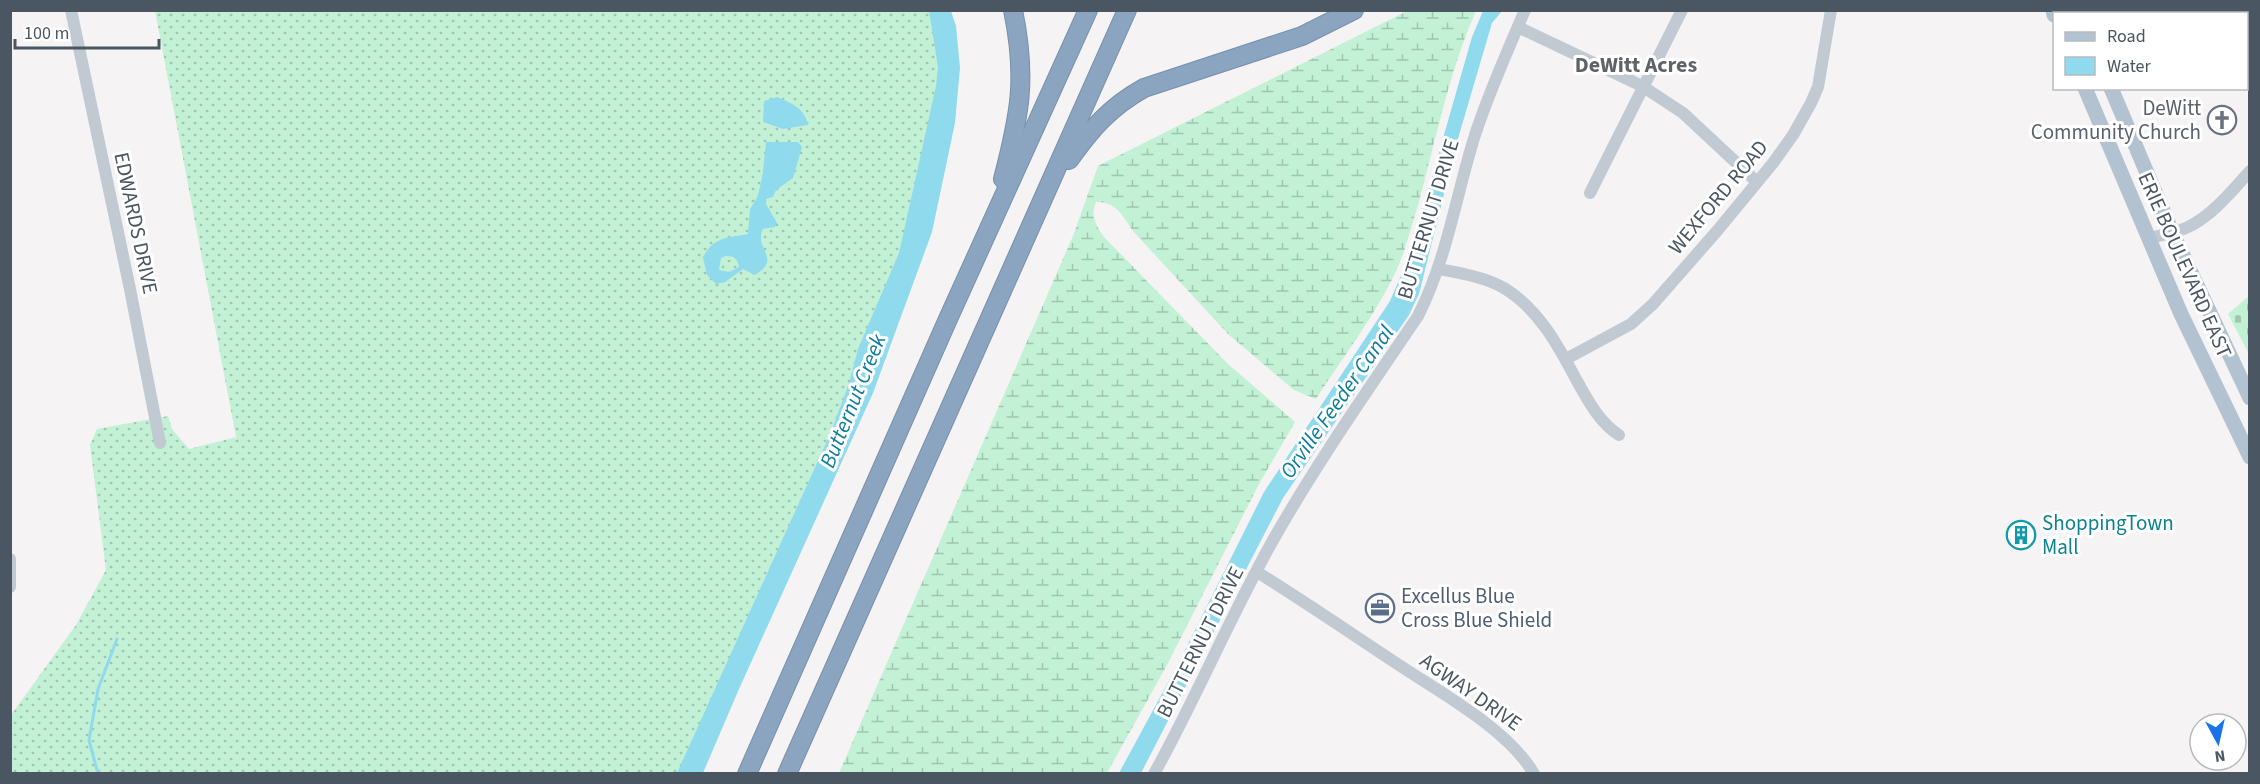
<svg xmlns="http://www.w3.org/2000/svg" width="2260" height="784" viewBox="0 0 2260 784" font-family="'Source Sans 3',sans-serif">
  <defs>
    <pattern id="grass-dots" width="8" height="8" patternUnits="userSpaceOnUse" patternTransform="scale(1.5)"><rect width="8" height="8" fill="#c3f1d5"/><path d="M2 2h.1M6 6h.1" fill="none" stroke="#a0c6b0" stroke-width="1.8" stroke-linecap="round"/></pattern>
    <pattern id="wetland-marsh" width="20" height="14" patternUnits="userSpaceOnUse" patternTransform="scale(1.5)"><rect width="20" height="14" fill="#c3f1d5"/><path d="M1 5h8M5 5V1M11 12h8M15 12V8" fill="none" stroke="#a0c6b0"/></pattern>
    <pattern id="cemetery-stones" width="16" height="16" patternUnits="userSpaceOnUse" patternTransform="scale(1.5)"><rect width="16" height="16" fill="#c3f1d5"/><path d="M2 7V4a2 2 0 0 1 4 0v3zM10 15v-3a2 2 0 0 1 4 0v3z" fill="#a0c6b0"/></pattern>
  </defs>
  <rect width="100%" height="100%" fill="#f5f3f3"/>
  <polygon fill="url(#grass-dots)" points="155,11 935,11 947,61 920,228 693,773 11,774 11,715 76,625 106,570 90,445 97,429 168,416 172,429 189,449 236,437"/>
  <path fill="url(#wetland-marsh)" d="M 1407,11 L 1476,11 C 1442,87 1431,172 1404,251 C 1388,299 1344,355 1316,399 L 1294,390 L 1228,334 L 1132,230 C 1122,214 1116,202 1096,202 C 1090,216 1096,225 1104,237 L 1228,364 L 1295,422 L 1259,484 L 1167,665 L 1107,773 L 839,773 L 1073,236 L 1098,166 Z"/>
  <polygon fill="url(#cemetery-stones)" points="2249,296 2249,354 2228,314"/>
  <g fill="#90daee" fill-rule="evenodd">
    <polygon points="929,11 951,11 956,26 960,68 955,123 932,232 873,393 739,689 703,773 677,773 831,432 849,383 858,349 899,253 936,86 938,67"/>
    <polygon points="1483,11 1502,11 1492,23 1457,142 1419,294 1409,315 1283,498 1141,773 1119,773 1177,666 1264,492 1390,301 1409,257 1472,37"/>
    <path d="M 777,97 C 792,103 805,109 808,125 L 783,129 L 763,122 L 764,101 Z"/>
    <path d="M 766,142 L 798,142 L 802,147 L 793,178 L 776,190 L 773,197 L 766,199 L 766,204 L 777,223 L 775,227 L 763,229 C 753,249 783,258 755,275 L 743,269 L 725,282 L 716,284 L 707,275 L 703,257 C 714,237 726,238 748,234 L 750,209 L 758,196 L 763,172 ZM 726,256 C 734,256 738,259 739,267 L 729,272 L 719,270 L 721,258 Z"/>
  </g>
  <g fill="none" stroke-linecap="round" stroke-linejoin="round">
    <polyline stroke="#90daee" stroke-width="3" points="98,774 89,740 98,689 117,639"/>
    <g stroke="#7690ad" stroke-width="20">
      <g id="highway">
        <path d="M 1069,160 C 1091,129 1110,107 1144,88 L 1302,36 L 1354,10"/>
        <path d="M 1003,179 C 1020,114 1027,78 1013,10"/>
        <polyline points="747,774 948,319 1088,10"/>
        <polyline points="787,774 1127,10"/>
      </g>
    </g>
    <g stroke="#c1cad2" stroke-width="12">
      <polyline points="71,10 130,289 160,443"/>
      <polyline points="2246,20 2250,24"/>
      <polyline points="1518,27 1642,86 1683,113 1757,182"/>
      <polyline points="1590,193 1682,10"/>
      <path d="M 2150,238 C 2162,235 2174,233 2186,228 C 2211,217 2232,191 2250,171"/>
      <path d="M 1438,269 C 1459,273 1485,277 1504,288 C 1539,309 1559,347 1577,381 C 1588,401 1600,423 1619,435"/>
      <polyline points="1566,359 1631,324 1653,304 1717,231 1773,163 1793,135 1811,103 1818,87 1831,10"/>
      <polyline points="10,559 10,587"/>
      <path d="M 1257,572 C 1305,602 1352,634 1399,665 C 1441,693 1509,730 1534,774"/>
      <path d="M 1154,774 C 1196,698 1230,617 1272,542 C 1316,464 1368,390 1418,316 C 1447,259 1456,195 1475,135 C 1489,92 1507,52 1525,10"/>
    </g>
    <g stroke="#b3c2d1" stroke-width="15">
      <polyline points="2053,10 2054,15"/>
      <polyline points="2078,10 2079,14"/>
      <polyline points="2085,88 2181,314 2250,457"/>
      <polyline points="2111,88 2172,232 2250,398"/>
    </g>
    <use href="#highway" stroke="#8ba5c1" stroke-width="18"/>
  </g>
  <defs>
    <g id="church-ring" transform="scale(1.5)"><circle r="9.5" fill="#fff" stroke="#6b7280" stroke-width="1.5"/><path d="M-1.2-6h2.4v3.5h3.3v2.4h-3.3V6h-2.4V-.1h-3.3v-2.4h3.3Z" fill="#6b7280"/></g>
    <g id="building-ring" transform="scale(1.5)"><circle r="9.5" fill="#fff" stroke="#0f9aa8" stroke-width="1.5"/><path d="M-4-6H4V6H1V3H-1V6H-4ZM-2.5-4.3h1.7v1.8h-1.7ZM.8-4.3h1.7v1.8H.8ZM-2.5-1h1.7V.8h-1.7ZM.8-1h1.7V.8H.8Z" fill="#0f9aa8"/></g>
    <g id="office-ring" transform="scale(1.5)"><circle r="9.5" fill="#fff" stroke="#5c6f8a" stroke-width="1.5"/><path d="M-6-3h4V-5.5h4V-3h4V5H-6ZM-1-4.5V-3h2v-1.5ZM-6 0V1H6V0Z" fill="#5c6f8a"/></g>
  </defs>
  <g fill-rule="evenodd">
    <use href="#church-ring" x="2222" y="120"/>
    <use href="#building-ring" x="2021" y="535"/>
    <use href="#office-ring" x="1380" y="608"/>
  </g>
  <g text-anchor="middle" dominant-baseline="central" stroke-width="6" stroke-linejoin="round" paint-order="stroke">
    <g font-size="21" fill="#5b616d" stroke="#fff" text-anchor="end">
      <text x="2201" y="108">DeWitt<tspan x="2201" dy="24">Community Church</tspan></text>
    </g>
    <g font-size="21" fill="#4a5661" stroke="#fff">
      <text transform="translate(1718 197) rotate(-50)">WEXFORD ROAD</text>
      <text transform="translate(1428 219) rotate(-73)">BUTTERNUT DRIVE</text>
      <text transform="translate(136 223) rotate(78)">EDWARDS DRIVE</text>
      <text transform="translate(2185 265) rotate(66)">ERIE BOULEVARD EAST</text>
      <text transform="translate(1200 642) rotate(-63)">BUTTERNUT DRIVE</text>
      <text transform="translate(1471 692) rotate(35)">AGWAY DRIVE</text>
    </g>
    <g font-size="21" fill="#0d838f" stroke="#fff" text-anchor="start">
      <text x="2042" y="523">ShoppingTown<tspan x="2042" dy="24">Mall</tspan></text>
    </g>
    <g font-size="21" fill="#4e5e75" stroke="#fff" text-anchor="start">
      <text x="1401" y="596">Excellus Blue<tspan x="1401" dy="24">Cross Blue Shield</tspan></text>
    </g>
    <g font-size="22" font-weight="bold" fill="#5f6368" stroke="#fff">
      <text x="1636" y="65">DeWitt Acres</text>
    </g>
    <g font-size="22" font-style="italic" fill="#0c7c9b" stroke="#fff">
      <text transform="translate(853 401) rotate(-68)">Butternut Creek</text>
      <text transform="translate(1337 402) rotate(-55)">Orville Feeder Canal</text>
    </g>
  </g>
  <rect width="2260" height="784" fill="none" stroke="#4a5661" stroke-width="24"/>
  <rect x="2053" y="12" width="195" height="78" fill="#ffffff" stroke="#b7bbc0" stroke-width="1.5"/>
  <rect x="2065" y="32" width="30" height="9" fill="#b3c2d1" stroke="#b7bbc0" stroke-width="1.5"/>
  <text x="2107" y="42" font-size="18" fill="#4a5661">Road</text>
  <rect x="2065" y="57" width="30" height="18" fill="#90daee" stroke="#b7bbc0" stroke-width="1.5"/>
  <text x="2107" y="72" font-size="18" fill="#4a5661">Water</text>
  <g transform="translate(2218 742) rotate(172)"><circle r="28" fill="#ffffff" stroke="#b7bbc0" stroke-width="1.5"/>
  <path d="M0-4.5L10 22L0 15L-10 22Z" fill="#1a73e8"/>
  <text y="-9" font-size="16" font-weight="bold" text-anchor="middle" fill="#4a5661">N</text>
  </g>
  <path d="M15 39v9h144v-9" fill="none" stroke="#4a5661" stroke-width="3"/>
  <text x="24" y="39" font-size="18" fill="#4a5661" stroke="#ffffff" stroke-width="4.5" paint-order="stroke">100 m</text>
</svg>
